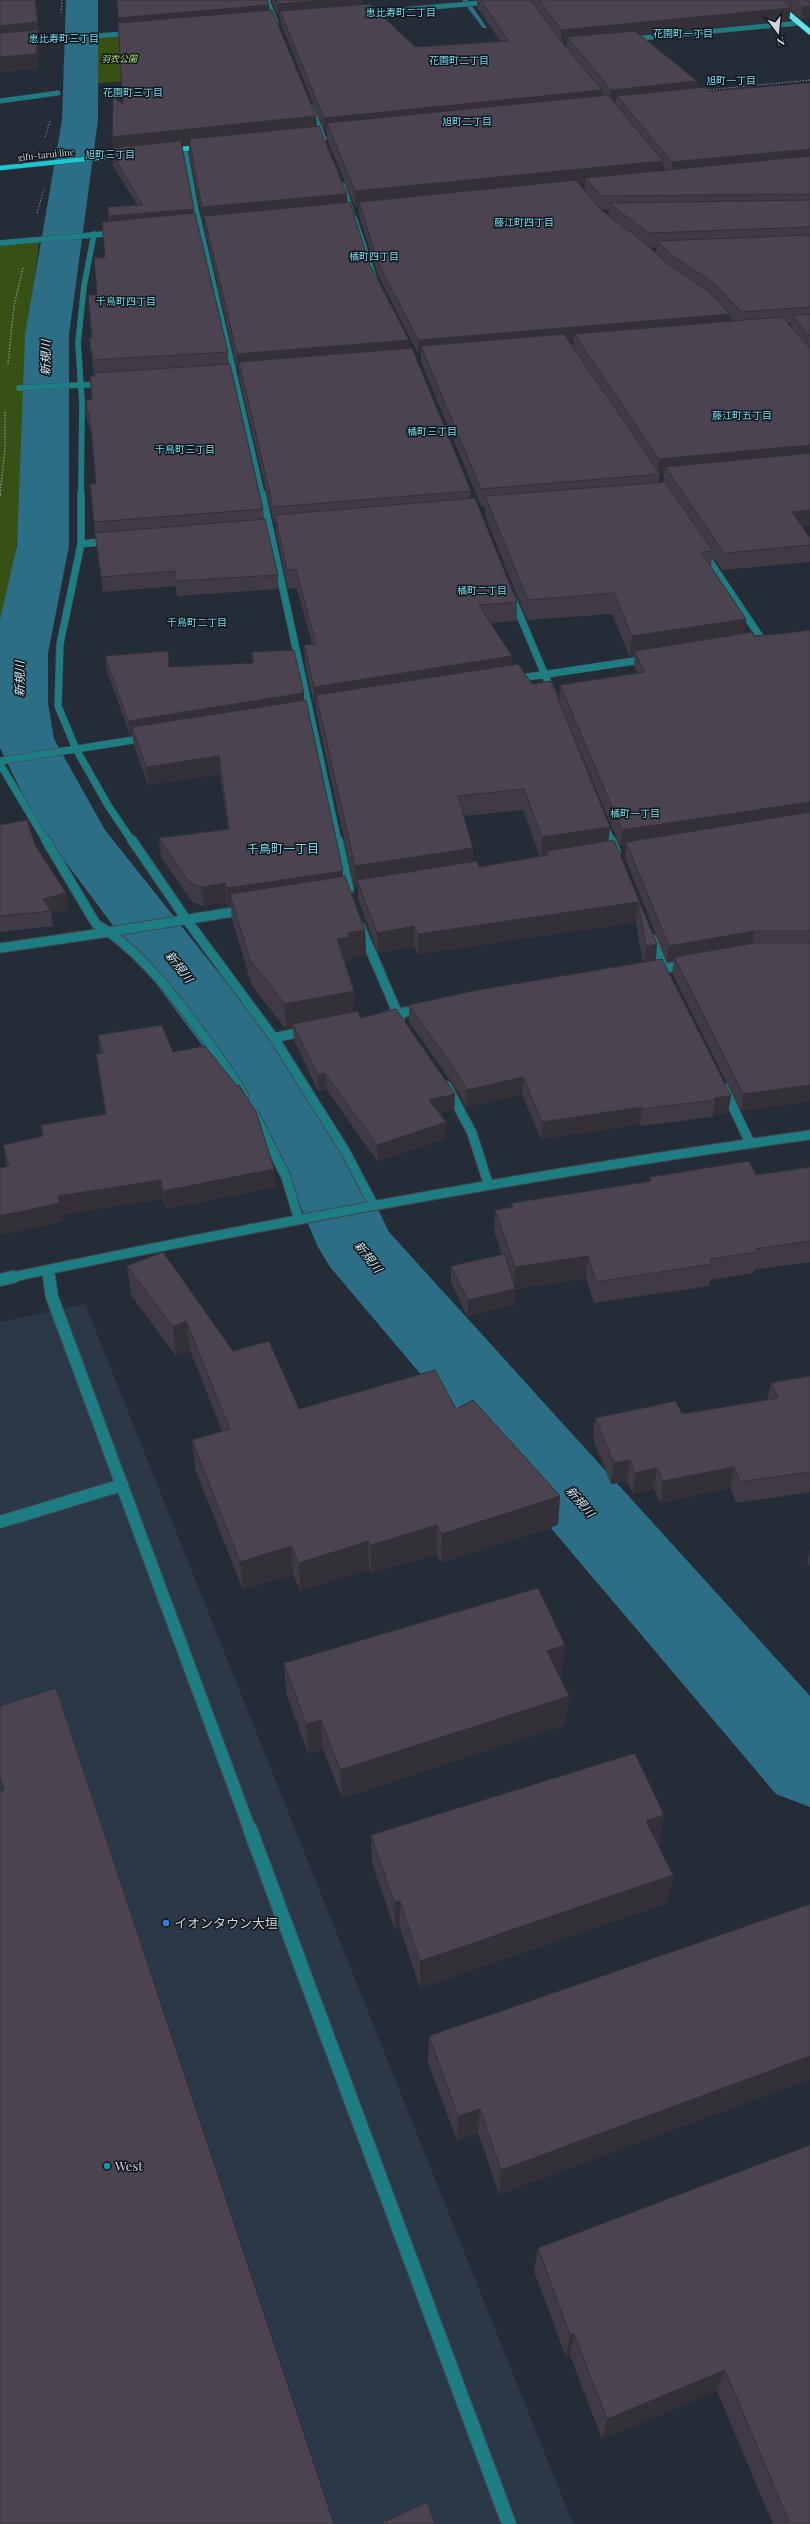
<svg xmlns="http://www.w3.org/2000/svg" width="810" height="2524" font-family="'Playfair Display','Noto Sans JP',serif">
  <style>
    .built { fill: #2a3847 }
    .green { fill: #385014 }
    .lines { fill: none; stroke-linecap: round; stroke-linejoin: round }
    .stream { fill: #2d6e87; fill-rule: evenodd }
    .river { fill: #2d6e87; fill-rule: evenodd }
    .minor-far5-casing { stroke: #404852; stroke-width: 5.5 }
    .minor-far4-casing { stroke: #404852; stroke-width: 6 }
    .minor-far3-casing { stroke: #404852; stroke-width: 8 }
    .minor-far2-casing { stroke: #404852; stroke-width: 11 }
    .minor-far1-casing { stroke: #404852; stroke-width: 14 }
    .minor-casing { stroke: #404852; stroke-width: 16 }
    .major-casing { stroke: #404852; stroke-width: 5.5 }
    .highway-casing { stroke: #404852; stroke-width: 6 }
    .path-far2 { stroke: #808890; stroke-width: 1; stroke-dasharray: 1.5 1.5; stroke-linecap: butt }
    .path-far1 { stroke: #808890; stroke-width: 1.5; stroke-dasharray: 1.5 1.5; stroke-linecap: butt }
    .path { stroke: #808890; stroke-width: 2; stroke-dasharray: 2 2; stroke-linecap: butt }
    .minor-far5 { stroke: #1e7d82; stroke-width: 4.5 }
    .minor-far4 { stroke: #1e7d82; stroke-width: 5.5 }
    .minor-far3 { stroke: #1e7d82; stroke-width: 7 }
    .minor-far2 { stroke: #1e7d82; stroke-width: 9 }
    .minor-far1 { stroke: #1e7d82; stroke-width: 12 }
    .minor { stroke: #1e7d82; stroke-width: 14 }
    .major { stroke: #17c9d0; stroke-width: 4.5 }
    .highway { stroke: #63e1e7; stroke-width: 5.5 }
    .wall { fill: #403a45; fill-rule: evenodd }
    .shaded-wall { fill: #343038 }
    .building { fill: #4b4450; stroke: #343038 }
    .shop-dot { fill: #3f7fe0; stroke: #111519; stroke-width: 1.5 }
    .culture-dot { fill: #0f9aa8; stroke: #111519; stroke-width: 1.5 }
    .labels { text-anchor: middle; stroke-width: 3; stroke-linejoin: round; paint-order: stroke }
    .far-park-label { font-size: 9px; font-style: italic; fill: #b0e36e; stroke: #111519 }
    .far-street-label { font-size: 9px; fill: #d0d6dd; stroke: #111519 }
    .far-neighbourhood-label { font-size: 10px; fill: #75dcf1; stroke: #111519 }
    .water-label { font-size: 12px; font-style: italic; fill: #cde6f1; stroke: #111519 }
    .neighbourhood-label { font-size: 12px; fill: #75dcf1; stroke: #111519 }
    .near-poi-label { font-size: 13px; fill: #d0d6dd; stroke: #111519; text-anchor: start }
  </style>
  <rect width="100%" height="100%" fill="#242d37"/>
  <path class="built" d="M85,1304L573,2524H0V1322Z"/>
  <g class="green">
    <path d="M198,29L281,66L92,84L96,38Z"/>
    <path d="M39,241L30,318L27,379L29,432L6,639L0,640V244Z"/>
  </g>
  <g class="lines">
    <path class="stream" d="M462,0H468L487,28H483Z"/>
    <path class="river" d="M66,0H98V120L69,335V546L48,653V703L54,739L105,830L295,1069L359,1170L389,1232L810,1696V1807L776,1794L330,1267L318,1247L285,1170L242,1099L47,837L22,793L0,748V620L17,546L25,335L62,120Z"/>
    <defs>
      <g id="minor-far5">
        <path d="M267,0L276,22"/>
        <path d="M365,13L513,0"/>
        <path d="M631,39L799,23"/>
        <path d="M0,44L132,33"/>
        <path d="M0,101L58,93"/>
        <path d="M311,107L324,139"/>
        <path d="M185,149L198,219"/>
        <path d="M343,185L354,219"/>
      </g>
      <g id="minor-far4">
        <path d="M198,218L262,494"/>
        <path d="M354,218L376,283"/>
        <path d="M0,243L116,233"/>
        <path d="M19,388L103,384"/>
        <path d="M81,494L82,402L78,343L84,286L94,234"/>
      </g>
      <g id="minor-far3">
        <path d="M81,493V544L60,644L58,706L76,749L109,807L132,841"/>
        <path d="M262,493L338,841"/>
        <path d="M81,544L109,541"/>
        <path d="M704,553L763,641"/>
        <path d="M512,597L553,694"/>
        <path d="M514,679L648,659"/>
        <path d="M0,761L146,738"/>
        <path d="M0,764L46,841"/>
        <path d="M604,823L611,841"/>
      </g>
      <g id="minor-far2">
        <path d="M132,840L186,919L274,1038L305,1031"/>
        <path d="M338,840L349,889"/>
        <path d="M611,840L616,852"/>
        <path d="M360,926L400,1019"/>
        <path d="M652,939L665,971"/>
        <path d="M0,948L109,932L96,924L46,840"/>
        <path d="M654,970L685,965"/>
        <path d="M386,1016L421,1009"/>
        <path d="M274,1038L345,1151L373,1204"/>
        <path d="M447,1086L472,1133L488,1183"/>
        <path d="M724,1088L750,1143"/>
        <path d="M244,1096C232,1074 218,1055 203,1035C175,997 147,960 109,932L245,910"/>
        <path d="M255,1115L286,1177L298,1217"/>
        <path d="M48,1270L49,1278"/>
        <path d="M8,1278C274,1222 541,1172 810,1135"/>
      </g>
      <g id="minor-far1">
        <path d="M49,1277L52,1297L250,1830"/>
        <path d="M0,1280L13,1277"/>
        <path d="M0,1522L122,1485"/>
      </g>
      <path id="minor" d="M250,1829L509,2524"/>
      <g id="major">
        <path d="M169,150L203,147"/>
        <path d="M0,168L125,155"/>
      </g>
      <path id="highway" d="M772,0L810,32"/>
    </defs>
    <use href="#minor-far5" class="minor-far5-casing"/>
    <use href="#minor-far4" class="minor-far4-casing"/>
    <use href="#minor-far3" class="minor-far3-casing"/>
    <use href="#minor-far2" class="minor-far2-casing"/>
    <use href="#minor-far1" class="minor-far1-casing"/>
    <use href="#minor" class="minor-casing"/>
    <use href="#major" class="major-casing"/>
    <use href="#highway" class="highway-casing"/>
    <g class="path-far2">
      <path d="M61,13L62,0"/>
      <path d="M707,90L810,80"/>
      <path d="M45,137L50,121"/>
      <path d="M37,213L44,189"/>
    </g>
    <g class="path-far1">
      <path d="M8,364L14,306L23,268"/>
      <path d="M0,494L5,449V411"/>
    </g>
    <path class="path" d="M0,496V493"/>
    <use href="#minor-far5" class="minor-far5"/>
    <use href="#minor-far4" class="minor-far4"/>
    <use href="#minor-far3" class="minor-far3"/>
    <use href="#minor-far2" class="minor-far2"/>
    <use href="#minor-far1" class="minor-far1"/>
    <use href="#minor" class="minor"/>
    <use href="#major" class="major"/>
    <use href="#highway" class="highway"/>
  </g>
  <g class="wall">
    <path d="M117,0L269,5L270,10L316,116L317,126L347,194V202L370,265L409,340V348L471,491L470,499L517,602V621L491,623L512,665L609,841L657,944L656,960L731,1096L728,1113L713,1115L712,1117L641,1126L640,1124L541,1139L522,1094L466,1107L457,1090L409,1022V1005L643,962L636,922L418,954L414,946L378,953L358,899V887L355,888L317,716L316,706H314L305,664L304,645L312,644L297,588L288,589L276,533V523H274L239,378V369H237L205,229L204,221H203L189,153V145L182,146L194,213L228,352L229,364L263,509L264,520L278,575V589L177,596L176,586L103,592L94,522L96,484L91,432L86,415L85,400H92L94,375L89,338H92L97,295L105,257L109,221L107,207L137,205L113,166L112,154L113,148L112,137L123,105ZM523,810L540,857L479,867L473,862L464,816Z"/>
    <path d="M271,0H362V4L415,47L500,41L477,7V0H810V18L801,19L790,10L789,20L639,34L697,81V88L711,91L810,83V526L803,527L810,538V562L722,570L712,556L711,567L746,619L744,634L754,636L787,633L810,630V1101L741,1111L672,973L674,961L667,962L625,858L626,846H620L559,701L560,685L637,673L634,666L635,656L630,657L612,614L527,620L485,516V506H481L421,362V354H418L378,275L359,215V207H355L327,139V131H324L281,24L280,16H278ZM567,41L566,47L562,42ZM663,166L666,170L662,171ZM580,185H585L584,190ZM602,210H609L608,215ZM657,247L656,253L650,248ZM729,317L733,321H729ZM787,323H791V327ZM569,341H573V347ZM660,475H664L663,482H659Z"/>
    <path d="M105,656L169,667L304,700L343,871V877L365,930L366,955L350,958V963H345L354,1012L360,1018L455,1094L454,1110L440,1113L446,1138L377,1161L326,1089L318,1091L294,1040L293,1028L286,1029L252,986L232,919L231,907H228L227,902L203,906L192,902L161,857L159,838L228,829L220,774L148,785L134,745L132,735H130L107,671Z"/>
    <path d="M0,825L35,845L69,909L51,913L53,926L0,932Z"/>
    <path d="M98,1035L173,1052L276,1187L166,1209L163,1199L62,1214L63,1221L0,1235V1168L7,1166L3,1145L43,1136L105,1115L100,1053Z"/>
    <path d="M810,1167V1262L754,1270V1273L710,1280L709,1286L594,1303L586,1278L515,1289L514,1305L467,1316L451,1282V1266L502,1255L494,1231L495,1210L511,1207L512,1203L649,1182L650,1177L756,1175Z"/>
    <path d="M127,1266L233,1351L299,1409H456L560,1496L558,1525L441,1563L437,1554L371,1573L369,1569L300,1591L293,1574L243,1590L195,1469L192,1440L222,1431L190,1350L176,1356L131,1295Z"/>
    <path d="M810,1376V1492L736,1503L730,1488L660,1503L654,1489L633,1494L627,1481L611,1484L593,1439L595,1418L682,1414L767,1400L771,1383Z"/>
    <path d="M810,1550V1566L807,1562Z"/>
    <path d="M284,1663L562,1675L559,1676L569,1696L565,1725L342,1798L323,1749L308,1753L286,1693Z"/>
    <path d="M664,1815L659,1844H658L673,1875L667,1903L420,1988L400,1928L395,1930L372,1863L371,1835Z"/>
    <path d="M810,1904V2079L499,2194L478,2133L457,2141L428,2062L429,2036Z"/>
    <path d="M810,2145V2524H773L717,2391L602,2439L570,2355L566,2357L534,2271L538,2248Z"/>
  </g>
  <g class="shaded-wall">
    <path d="M36,0L40,44L38,69L0,72V26Z"/>
    <path d="M326,0H362V9L280,11V16H278L277,4Z"/>
    <path d="M269,5L270,17L119,30L118,18Z"/>
    <path d="M810,6V18L801,19L803,7Z"/>
    <path d="M791,8L789,20L570,41L567,37V41L561,42V30Z"/>
    <path d="M697,81L696,94L617,96L616,102H610L611,90Z"/>
    <path d="M602,90L601,103L327,123V131H324V118Z"/>
    <path d="M316,116L317,132L189,139V145L113,153L112,137Z"/>
    <path d="M810,149V159L671,176L672,162Z"/>
    <path d="M663,161L662,177L585,178V185L360,207L359,202V207H355V191Z"/>
    <path d="M347,194L348,208L204,216V221H203L202,207Z"/>
    <path d="M194,209L195,222L111,229L110,216Z"/>
    <path d="M730,314L728,328L574,334L573,341L425,353L421,346V354H418V340Z"/>
    <path d="M409,340V355L239,362V369H237V354Z"/>
    <path d="M810,445V458L665,467L664,475H660V474H658L659,459Z"/>
    <path d="M810,510V526L790,529L792,512Z"/>
    <path d="M746,619L744,639L635,651V656L630,657L632,636Z"/>
    <path d="M512,656V675L316,695V706H314V687Z"/>
    <path d="M304,693V708L132,727V735H130L128,721Z"/>
    <path d="M219,756L220,774L148,785L146,767Z"/>
    <path d="M810,802V813L626,842V846H620L622,830Z"/>
    <path d="M610,827L608,848L548,855L547,851L546,858L541,859L542,837Z"/>
    <path d="M473,848V869L357,880L358,887L355,888V866Z"/>
    <path d="M343,871V889L230,894L231,907H228L227,888Z"/>
    <path d="M225,883L227,902L203,906L202,887Z"/>
    <path d="M66,893L69,909L51,913V911L43,899Z"/>
    <path d="M638,902L636,922L418,954V934Z"/>
    <path d="M414,926V946L378,953L377,933Z"/>
    <path d="M365,930L366,955L350,958V963L337,965V939L348,933Z"/>
    <path d="M754,931L752,948L674,957V961L667,962L669,946Z"/>
    <path d="M657,944L655,964L644,966L646,946Z"/>
    <path d="M354,991L355,1016L293,1024V1028L286,1029L285,1004Z"/>
    <path d="M325,1073L326,1089L318,1091V1075Z"/>
    <path d="M523,1077L522,1094L466,1107L467,1090Z"/>
    <path d="M810,1085V1101L741,1111L743,1094Z"/>
    <path d="M455,1094L454,1110L429,1116V1100Z"/>
    <path d="M731,1096L728,1113L713,1115L715,1100L714,1098Z"/>
    <path d="M642,1107L640,1124L541,1139L542,1122Z"/>
    <path d="M446,1122V1138L377,1161V1145Z"/>
    <path d="M274,1169L276,1187L166,1209L163,1191Z"/>
    <path d="M161,1180L163,1199L62,1214L63,1221L0,1235V1216L58,1196Z"/>
    <path d="M588,1256L586,1278L515,1289L514,1305L467,1316L468,1300L514,1289L515,1267Z"/>
    <path d="M186,1321L190,1350L176,1356L173,1327Z"/>
    <path d="M630,1460L627,1481L611,1484L614,1463Z"/>
    <path d="M734,1467L730,1488L660,1503L663,1481Z"/>
    <path d="M657,1468L654,1489L633,1494L635,1473Z"/>
    <path d="M560,1496L558,1525L441,1563L442,1534Z"/>
    <path d="M437,1525V1554L371,1573V1545Z"/>
    <path d="M368,1541L369,1569L300,1591L299,1563Z"/>
    <path d="M291,1546L293,1574L243,1590L240,1562Z"/>
    <path d="M565,1645L562,1675L544,1680L547,1651Z"/>
    <path d="M569,1696L565,1725L342,1798L340,1770Z"/>
    <path d="M321,1720L323,1749L308,1753L306,1724Z"/>
    <path d="M664,1815L659,1844L642,1849L646,1821Z"/>
    <path d="M673,1875L667,1903L420,1988V1961Z"/>
    <path d="M400,1901V1928L395,1930L394,1902Z"/>
    <path d="M810,2056V2079L499,2194L501,2170Z"/>
    <path d="M480,2109L478,2133L457,2141L458,2116Z"/>
    <path d="M574,2334L570,2355L566,2357L570,2335Z"/>
    <path d="M725,2370L717,2391L602,2439L607,2419Z"/>
  </g>
  <g class="building">
    <path d="M0,0H35L38,22L0,26Z"/>
    <path d="M117,0H267L269,5L118,18Z"/>
    <path d="M276,0H326L277,4Z"/>
    <path d="M481,0H531L557,36L602,90L324,118L280,11L370,4L415,47L509,41Z"/>
    <path d="M539,0H782L791,8L561,30Z"/>
    <path d="M794,0H805L810,3V6L803,7Z"/>
    <path d="M272,10L316,116L112,137L113,96L123,105L118,23Z"/>
    <path d="M38,30L36,54L0,57V33Z"/>
    <path d="M635,31L697,81L611,90L567,37Z"/>
    <path d="M810,83V149L672,162L617,96L706,87L711,91Z"/>
    <path d="M608,95L663,161L355,191L327,123Z"/>
    <path d="M319,126L347,194L202,207L189,139Z"/>
    <path d="M181,141L194,209L110,216L107,207L143,205L112,154V148Z"/>
    <path d="M810,156V194L601,196L585,178Z"/>
    <path d="M576,180L600,209L646,244L668,264L708,291L730,314L418,340L378,262L359,202Z"/>
    <path d="M810,200V227L648,233L609,203Z"/>
    <path d="M350,202L370,265L409,340L237,354L204,216Z"/>
    <path d="M195,213L228,352L93,360L89,338H92L88,295H97L94,258L105,257L102,222Z"/>
    <path d="M810,235V307L741,312L714,283L673,256L657,241Z"/>
    <path d="M810,314V336L792,316Z"/>
    <path d="M782,317L809,347L810,348V445L659,459L574,334Z"/>
    <path d="M564,334L660,474L481,489L421,346Z"/>
    <path d="M412,348L471,491L273,507L239,362Z"/>
    <path d="M230,364L263,509L94,522L90,484H96L90,419L85,400H92L90,377L95,375L94,373Z"/>
    <path d="M810,453V510L792,512L810,538V545L724,553L665,467Z"/>
    <path d="M665,482L713,551L701,552L746,619L632,636L614,593L528,600L485,496Z"/>
    <path d="M475,498L517,602L479,605L512,656L314,687L304,645L316,644L296,569L287,570L275,515Z"/>
    <path d="M265,519L278,575L176,581L175,571L101,577L95,533Z"/>
    <path d="M810,630V802L622,830L560,685L644,672L635,651L752,632L754,636L787,633Z"/>
    <path d="M294,650L304,693L128,721L105,656L168,651L169,667L253,663L252,652Z"/>
    <path d="M518,664L532,684L551,681L610,827L542,837L524,789L458,796L473,848L355,866L316,695Z"/>
    <path d="M306,700L343,871L227,888L225,883L202,887L190,883L159,838L229,829L219,756L146,767L132,727Z"/>
    <path d="M810,812V931H754L669,946L626,842Z"/>
    <path d="M27,820L35,845L66,893L43,899L51,911L0,916V825Z"/>
    <path d="M614,840L657,944L646,946L638,902L418,934L414,926L377,933L357,880L477,861L479,867L548,855L547,851Z"/>
    <path d="M345,876L365,930L348,933L349,937L337,939L354,991L285,1004L250,960L230,894Z"/>
    <path d="M755,943H810V1085L743,1094L674,957Z"/>
    <path d="M662,959L731,1096L714,1098L715,1100L642,1109V1107L542,1122L523,1077L467,1090L457,1073L409,1005L478,990Z"/>
    <path d="M396,1009L455,1094L429,1100L446,1122L377,1145L325,1073L318,1075L293,1024L358,1011L360,1018Z"/>
    <path d="M162,1025L173,1052L205,1046L237,1086L239,1085L257,1114L274,1169L163,1191L161,1180L58,1196L60,1203L0,1216V1168L9,1166L3,1145L43,1136L41,1125L106,1114L96,1054L103,1053L98,1035Z"/>
    <path d="M749,1161L756,1175L810,1167V1241L756,1249L757,1252L710,1259L712,1264L596,1282L588,1256L515,1267L495,1210L513,1207L512,1203L651,1181L650,1177Z"/>
    <path d="M163,1252L233,1351L269,1341L299,1409L435,1370L456,1409L473,1400L560,1496L442,1534L437,1525L371,1545L368,1541L299,1563L291,1546L240,1562L192,1440L230,1429L186,1321L173,1327L127,1266Z"/>
    <path d="M505,1254L515,1289L468,1300L451,1266Z"/>
    <path d="M810,1376V1472L740,1482L734,1467L663,1481L657,1468L635,1473L630,1460L614,1463L595,1418L676,1401L682,1414L778,1398L771,1383Z"/>
    <path d="M538,1588L565,1645L547,1651L569,1696L340,1770L321,1720L306,1724L284,1663Z"/>
    <path d="M56,1688L334,2524H0V1791L4,1790L0,1777V1706Z"/>
    <path d="M635,1753L664,1815L646,1821L673,1875L420,1961L400,1901L394,1902L371,1835Z"/>
    <path d="M810,1904V2056L501,2170L480,2109L458,2116L429,2036Z"/>
    <path d="M810,2145V2524H790L725,2370L607,2419L574,2334L570,2335L538,2248Z"/>
    <path d="M427,2502L435,2524H380Z"/>
  </g>
  <circle class="shop-dot" cx="166" cy="1923" r="4"/>
  <circle class="culture-dot" cx="107" cy="2166" r="4"/>
  <g class="labels">
    <g class="far-park-label">
      <text x="119" y="62">羽衣公園</text>
    </g>
    <g class="far-street-label">
      <text transform="translate(46 155) rotate(-6)" y="3">gifu-tarui line</text>
    </g>
    <g class="far-neighbourhood-label">
      <text x="401" y="16">恵比寿町二丁目</text>
      <text x="683" y="37">花園町一丁目</text>
      <text x="64" y="42">恵比寿町三丁目</text>
      <text x="459" y="64">花園町二丁目</text>
      <text x="731" y="84">旭町一丁目</text>
      <text x="133" y="96">花園町三丁目</text>
      <text x="467" y="125">旭町二丁目</text>
      <text x="110" y="158">旭町三丁目</text>
      <text x="524" y="226">藤江町四丁目</text>
      <text x="374" y="260">橘町四丁目</text>
      <text x="126" y="305">千鳥町四丁目</text>
      <text x="742" y="419">藤江町五丁目</text>
      <text x="432" y="435">橘町三丁目</text>
      <text x="185" y="453">千鳥町三丁目</text>
      <text x="482" y="594">橘町二丁目</text>
      <text x="197" y="626">千鳥町二丁目</text>
      <text x="635" y="817">橘町一丁目</text>
    </g>
    <g class="water-label">
      <text transform="translate(46 358) rotate(-89)" y="4">新規川</text>
      <text transform="translate(20 679) rotate(-89)" y="4">新規川</text>
      <text transform="translate(179 967) rotate(52)" y="4">新規川</text>
      <text transform="translate(368 1257) rotate(52)" y="4">新規川</text>
      <text transform="translate(580 1502) rotate(49)" y="4">新規川</text>
    </g>
    <g class="neighbourhood-label">
      <text x="283" y="853">千鳥町一丁目</text>
    </g>
    <g class="near-poi-label">
      <text x="174" y="1928">イオンタウン大垣</text>
      <text x="115" y="2171">West</text>
    </g>
  </g>
  <g transform="translate(778 32) rotate(164)" stroke="#111519" stroke-width="3" paint-order="stroke">
  <path d="M0-3L7 15L0 10L-7 15Z" fill="#d0d6dd"/>
  <text y="-6" font-size="11" font-weight="bold" text-anchor="middle" fill="#d0d6dd">N</text>
  </g>
</svg>
